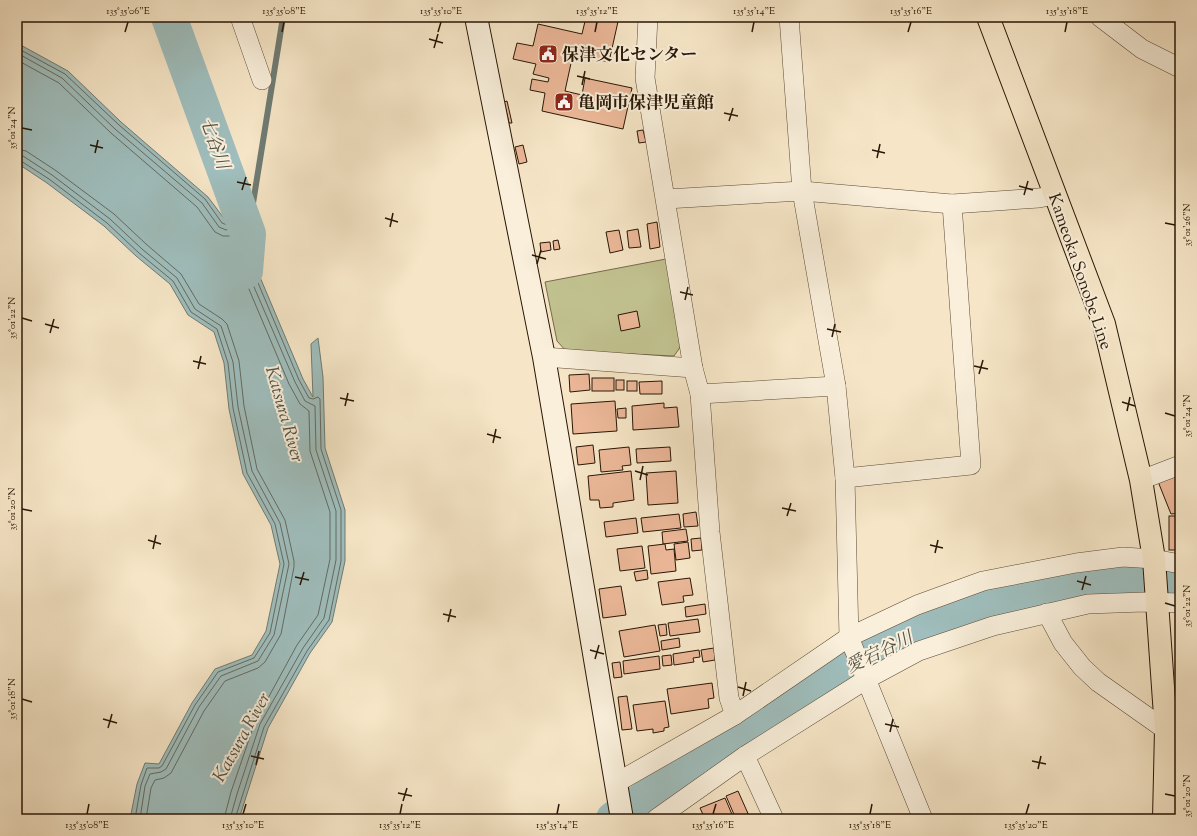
<svg xmlns="http://www.w3.org/2000/svg" width="1197" height="836" font-family="'Sorts Mill Goudy','Noto Serif JP',serif">
  <style>
    .green { fill: #c2c391; stroke: #756c4b }
    .water { fill: #9fbebd; stroke: #6f7b73 }
    .lines { fill: none; stroke-linecap: round; stroke-linejoin: round }
    .shore { stroke: #646a61; stroke-width: 1 }
    .stream { stroke: #6f7b73; stroke-width: 6 }
    .river { stroke: #9fbebd; stroke-width: 36 }
    .building { fill: #ecb899; stroke: #281605 }
    .street-casing { stroke: #5c4a36; stroke-width: 20 }
    .secondary-casing { stroke: #281605; stroke-width: 24 }
    .primary-casing { stroke: #281605; stroke-width: 24 }
    .street { stroke: #f9efdb; stroke-width: 19 }
    .secondary { stroke: #f9efdb; stroke-width: 22 }
    .primary { stroke: #f6e6c7; stroke-width: 22 }
    .ticks { fill: none; stroke: #281605; stroke-width: 1.5 }
    .labels { text-anchor: middle; stroke-width: 4; stroke-linejoin: round; paint-order: stroke }
    .poi-label { font-size: 17px; font-weight: bold; fill: #281605; stroke: #f9efdb; text-anchor: start }
    .street-label { font-size: 17px; fill: #281605; stroke: #f9efdb }
    .water-label { font-size: 18px; font-style: italic; fill: #525145; stroke: #f9efdb }
    .neatline { fill: none; stroke: #281605; stroke-width: 1.5 }
    .ticks-label { font-size: 10px; text-anchor: middle; fill: #281605 }
  </style>
  <rect width="100%" height="100%" fill="#f6e6c7"/>
  <filter id="stains"><feTurbulence type="fractalNoise" baseFrequency=".005" numOctaves="4"/><feColorMatrix values="0 0 0 0 .2 0 0 0 0 .09 0 0 0 0 .02 0 0 0 .5 -.17"/></filter>
  <radialGradient id="worn" r=".72"><stop offset=".6" stop-color="#630" stop-opacity="0"/><stop offset="1" stop-color="#630" stop-opacity=".3"/></radialGradient>
  <path class="green" d="M666,259L681,346L674,356L566,351L557,341L545,282Z"/>
  <path class="water" d="M17,43L68,71L121,122L208,197L226,221L229,219L194,125L200,112L231,182L257,270L303,379L313,397L311,344L318,338L323,377L325,448L345,510V561L332,622L310,653L268,728L239,819H130L137,784L145,763L159,764L192,703L215,669L252,655L266,631L280,564L271,525L243,474L229,409L224,363L214,332L188,315L170,284L136,256L104,226L47,183L17,163Z"/>
  <g class="lines">
    <g class="shore">
      <path d="M17,48L65,74L119,125L205,199L222,223L227,225L232,222L233,217L204,140V137L207,138L227,183L253,271L299,380L309,398L313,399L318,397L320,399L321,449L341,510V561L329,620L307,651L264,727L235,819"/>
      <path d="M17,53L62,78L115,129L202,203L219,227L226,230L233,227L235,228L248,273L295,382L305,401L315,406L316,450L336,511V560L324,618L303,648L260,724L237,794L230,819"/>
      <path d="M17,60L59,83L111,133L197,207L215,232L223,236H231L243,275L289,384L300,404L309,411L310,451L330,512V559L318,615L297,645L255,722L231,792L224,819"/>
      <path d="M17,149L26,151L55,170L114,214L146,244L181,274L199,304L222,319L227,324L239,361L244,406L257,469L285,520L294,561V567L281,634L265,662L258,668L225,681L204,711L171,773L164,778L155,780L151,788L146,819"/>
      <path d="M17,155L23,156L52,175L110,219L142,249L177,278L195,309L221,326L233,362L238,407L252,471L280,523L289,564L274,635L258,661L221,676L199,707L166,769L161,772L150,774L145,786L140,819"/>
      <path d="M17,160L21,161L49,179L107,223L139,253L173,281L191,312L217,329L228,363L233,408L247,473L275,524L284,564L270,633L254,658L218,672L195,705L162,766L159,768H147L141,785L135,819"/>
    </g>
    <path class="stream" d="M248,234L283,17"/>
    <g class="river">
      <path d="M169,17L248,234L245,271"/>
      <path d="M614,819L843,669L894,641L1044,589L1119,580L1180,587"/>
    </g>
  </g>
  <g class="building">
    <path d="M586,17H619L609,62L573,54L565,91L582,95L585,78L632,88L623,129L542,111L545,93L530,90L532,79L548,82L549,78L533,74L536,64L513,59L517,43L533,46L538,24L582,34Z"/>
    <path d="M507,101L512,123H509L504,102Z"/>
    <path d="M643,130L646,142L639,143L637,131Z"/>
    <path d="M523,145L527,162L519,164L515,147Z"/>
    <path d="M657,222L660,247L650,249L647,224Z"/>
    <path d="M638,229L641,247L629,248L627,231Z"/>
    <path d="M619,230L623,250L610,253L606,232Z"/>
    <path d="M558,240L560,249L554,250L553,241Z"/>
    <path d="M550,242L551,250L541,252L540,243Z"/>
    <path d="M637,311L640,327L621,331L618,315Z"/>
    <path d="M589,374L590,390L570,392L569,375Z"/>
    <rect x="592" y="378" width="22" height="13"/>
    <rect x="616" y="380" width="8" height="10"/>
    <rect x="627" y="381" width="10" height="10"/>
    <path d="M662,381V394H640L639,382Z"/>
    <path d="M615,401L617,431L573,434L571,404Z"/>
    <path d="M664,403V408L677,407L679,427L633,430L632,406Z"/>
    <path d="M626,408V418H618L617,409Z"/>
    <path d="M593,445L595,463L578,465L576,447Z"/>
    <path d="M629,447L631,465L622,466L623,470L601,472L599,450Z"/>
    <path d="M670,447L671,461L637,463L636,449Z"/>
    <path d="M631,471L634,500L613,503V507L600,508L599,500H590L588,476Z"/>
    <path d="M676,471L678,503L648,505L646,473Z"/>
    <path d="M1180,472V513L1171,514L1157,479Z"/>
    <path d="M696,512L698,526L684,527L683,514Z"/>
    <path d="M679,514L681,528L643,532L641,518Z"/>
    <rect x="1169" y="516" width="11" height="34"/>
    <path d="M636,518L638,533L606,537L604,522Z"/>
    <path d="M686,529L688,541L663,544L662,532Z"/>
    <path d="M701,538L702,550L692,551L691,539Z"/>
    <path d="M688,542L690,558L676,560L674,544Z"/>
    <path d="M665,544L666,550L674,549L676,571L651,574L648,546Z"/>
    <path d="M642,546L645,568L620,571L617,549Z"/>
    <path d="M647,570L648,579L636,581L634,572Z"/>
    <path d="M690,578L693,595L683,596L684,602L662,605L658,582Z"/>
    <path d="M621,586L626,615L603,618L599,589Z"/>
    <path d="M705,604L706,614L686,617L685,607Z"/>
    <path d="M698,619L700,632L670,636L668,623Z"/>
    <path d="M666,624L667,635L660,636L658,625Z"/>
    <path d="M655,625L660,651L624,657L619,631Z"/>
    <path d="M679,638L680,647L662,650L661,641Z"/>
    <path d="M714,648L715,660L703,662L701,650Z"/>
    <path d="M699,650L700,657L693,658L694,662L674,665L673,654Z"/>
    <path d="M671,655L672,665L663,666L662,656Z"/>
    <path d="M659,656L660,669L624,674L623,661Z"/>
    <path d="M620,662L622,677L614,678L612,663Z"/>
    <path d="M712,683L714,698L708,699L709,708L671,714L667,689Z"/>
    <path d="M627,696L632,729L622,730L618,697Z"/>
    <path d="M665,701L669,727L664,728V731L653,733V729L637,731L633,705Z"/>
    <path d="M738,791L750,818L748,819H736L726,796Z"/>
    <path d="M725,798L734,819H705L700,808Z"/>
  </g>
  <g class="lines">
    <defs>
      <g id="street">
        <path d="M240,17L262,80"/>
        <path d="M648,17L645,78L693,368L700,394L710,532L729,698L735,715"/>
        <path d="M789,17L802,191L836,386L845,478L849,637L923,819"/>
        <path d="M1100,17L1142,49L1180,68"/>
        <path d="M666,199L802,191L952,204L1039,198L1055,195"/>
        <path d="M544,357L693,368"/>
        <path d="M700,394L836,386"/>
        <path d="M845,478L971,465L952,204"/>
        <path d="M1141,480L1180,465"/>
        <path d="M1047,613L1063,643L1082,667L1098,682L1166,730L1180,737"/>
        <path d="M745,756L774,819"/>
        <path d="M616,783L735,715L849,637L917,605L983,581L1076,563L1123,557L1154,559L1180,564"/>
        <path d="M656,819L745,756L867,679L919,651L993,626L1088,604L1144,602L1180,603"/>
      </g>
      <path id="secondary" d="M476,17L544,357L622,819"/>
      <path id="primary" d="M988,17L1104,324L1141,480L1154,559L1166,730L1164,819"/>
    </defs>
    <use href="#street" class="street-casing"/>
    <use href="#secondary" class="secondary-casing"/>
    <use href="#primary" class="primary-casing"/>
    <use href="#street" class="street"/>
    <use href="#secondary" class="secondary"/>
    <use href="#primary" class="primary"/>
  </g>
  <path class="ticks" d="M125,32L128,22M282,32L284,22M438,32L441,22M595,32L597,22M752,32L754,22M908,32L911,22M1065,32L1067,22M429,39L443,43M434,48L438,34M577,76L590,79M582,85L585,71M724,113L738,116M729,121L733,108M22,128L32,130M90,145L103,148M872,150L885,153M95,153L98,140M877,158L880,144M237,182L251,185M1019,186L1033,190M242,190L246,177M1024,195L1028,181M385,218L398,222M1165,223L1175,225M390,227L393,213M532,255L546,259M537,264L541,250M680,292L693,295M685,300L688,287M22,318L32,321M45,324L59,328M827,329L841,332M50,333L54,319M832,337L835,324M193,361L206,364M974,366L988,369M198,369L201,356M979,374L983,360M340,398L354,401M1122,402L1135,406M345,406L348,393M1127,411L1130,397M1165,413L1175,416M487,434L501,438M493,443L496,429M635,471L648,475M640,480L643,466M782,508L796,511M22,509L32,511M787,516L791,503M148,540L161,544M930,545L943,548M153,549L156,535M935,553L938,540M295,577L309,580M1077,581L1091,585M300,585L304,572M1082,590L1086,576M1165,603L1175,606M443,614L456,617M448,622L451,609M590,650L604,654M595,659L599,645M738,687L751,691M743,696L746,682M22,699L32,702M103,719L117,723M885,724L899,727M108,728L112,714M890,732L893,719M251,756L264,759M1032,761L1046,764M256,765L259,751M1038,769L1041,756M398,793L412,796M1165,794L1175,796M403,801L407,788M87,814L89,804M243,814L246,804M400,814L402,804M557,814L559,804M713,814L716,804M870,814L872,804M1026,814L1029,804"/>
  <defs>
    <symbol id="civic-square" viewBox="-11 -11 22 22"><rect x="-9" y="-9" width="18" height="18" rx="4" fill="#8f2418" stroke="#f9efdb"/><path d="M-.6-6.5H3V-4.5H.6V-3L4-1V1h2V6H-6V1h2V-1L-.6-3ZM-1.2 2.5V6h2.4V2.5Z" fill="#fff"/></symbol>
  </defs>
  <g fill-rule="evenodd">
    <use href="#civic-square" x="537" y="43" width="22" height="22"/>
    <use href="#civic-square" x="553" y="91" width="22" height="22"/>
  </g>
  <g class="labels">
    <g class="poi-label">
      <text x="562" y="60">保津文化センター</text>
      <text x="578" y="108">亀岡市保津児童館</text>
    </g>
    <g class="street-label">
      <text transform="translate(1081 271) rotate(71)" y="6">Kameoka Sonobe Line</text>
    </g>
    <g class="water-label">
      <text transform="translate(215 143) rotate(70)" y="6">七谷川</text>
      <text transform="translate(285 414) rotate(74)" y="6">Katsura River</text>
      <text transform="translate(879 652) rotate(-26)" y="6">愛宕谷川</text>
      <text transform="translate(241 737) rotate(-61)" y="6">Katsura River</text>
    </g>
  </g>
  <rect width="1197" height="836" fill="none" stroke="#f6e6c7" stroke-width="44"/>
  <rect x="22" y="22" width="1153" height="792" class="neatline"/>
  <g class="ticks-label">
    <text x="128" y="14">135°35'06"E</text>
    <text x="284" y="14">135°35'08"E</text>
    <text x="441" y="14">135°35'10"E</text>
    <text x="597" y="14">135°35'12"E</text>
    <text x="754" y="14">135°35'14"E</text>
    <text x="911" y="14">135°35'16"E</text>
    <text x="1067" y="14">135°35'18"E</text>
    <text transform="translate(11 128) rotate(-90)" y="4">35°01'24"N</text>
    <text transform="translate(1186 225) rotate(-90)" y="4">35°01'26"N</text>
    <text transform="translate(11 318) rotate(-90)" y="4">35°01'22"N</text>
    <text transform="translate(1186 416) rotate(-90)" y="4">35°01'24"N</text>
    <text transform="translate(11 509) rotate(-90)" y="4">35°01'20"N</text>
    <text transform="translate(1186 606) rotate(-90)" y="4">35°01'22"N</text>
    <text transform="translate(11 699) rotate(-90)" y="4">35°01'18"N</text>
    <text transform="translate(1186 796) rotate(-90)" y="4">35°01'20"N</text>
    <text x="87" y="828">135°35'08"E</text>
    <text x="243" y="828">135°35'10"E</text>
    <text x="400" y="828">135°35'12"E</text>
    <text x="557" y="828">135°35'14"E</text>
    <text x="713" y="828">135°35'16"E</text>
    <text x="870" y="828">135°35'18"E</text>
    <text x="1026" y="828">135°35'20"E</text>
  </g>
  <rect width="100%" height="100%" filter="url(#stains)"/>
  <rect width="100%" height="100%" fill="url(#worn)"/>
</svg>
